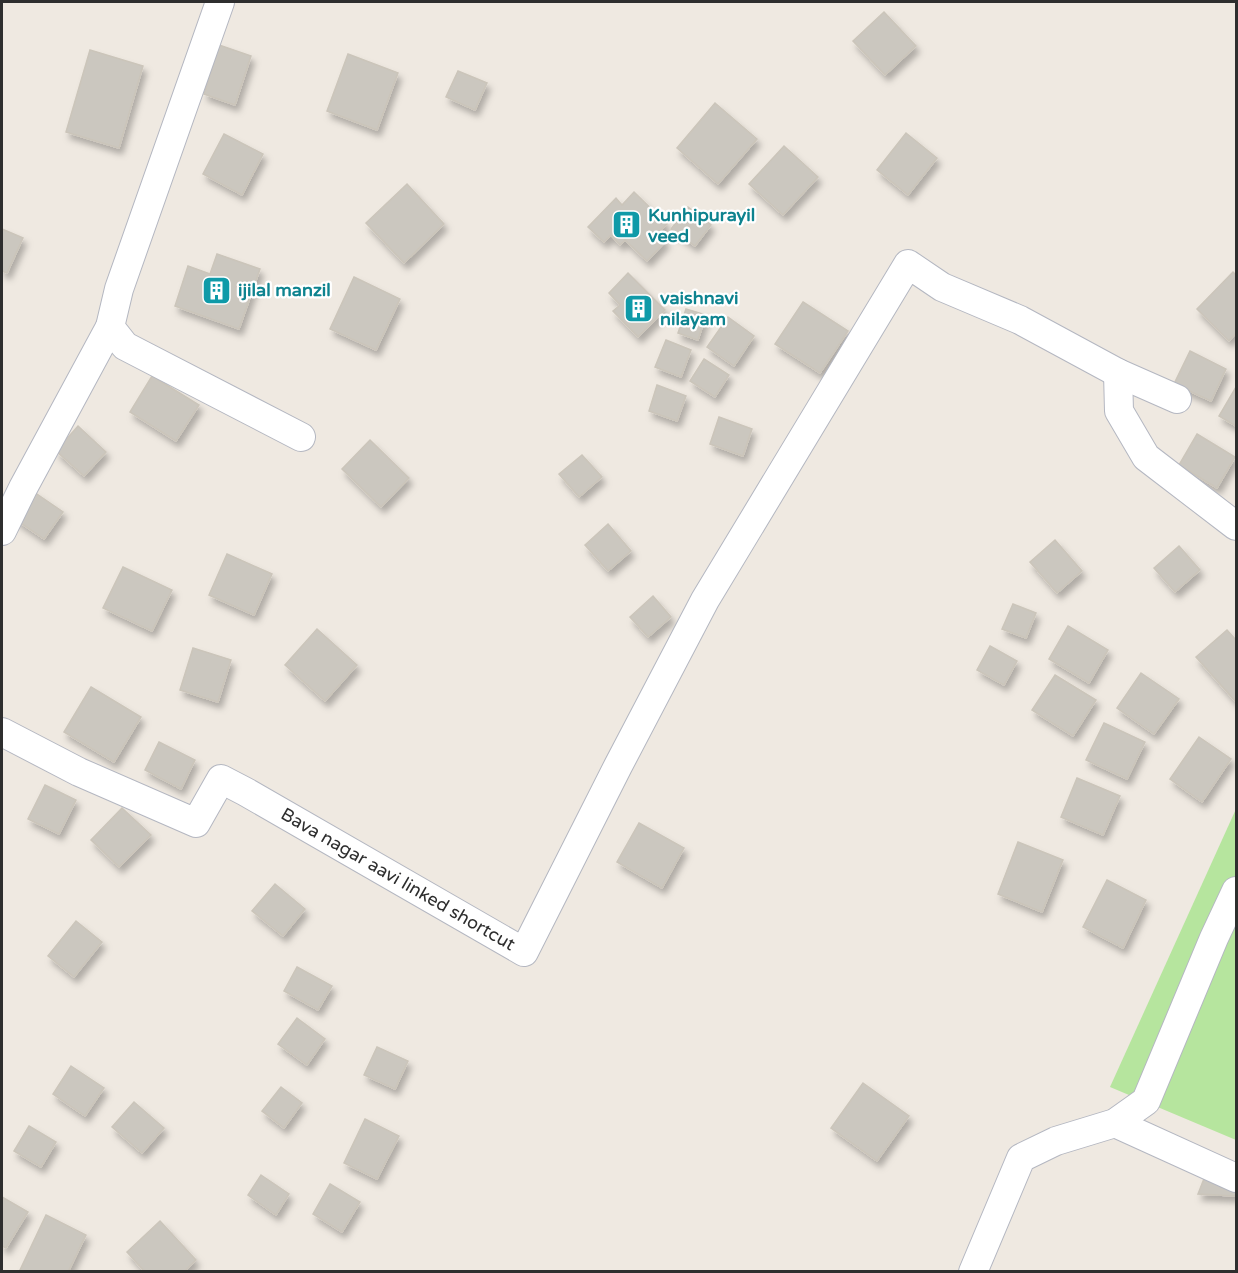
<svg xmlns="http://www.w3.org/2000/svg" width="1238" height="1273" font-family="'Varela Round',sans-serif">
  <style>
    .green { fill: #b6e59e }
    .building { fill: #cbc7bf; stroke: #cbc5ba; stroke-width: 1.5; filter: url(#shadow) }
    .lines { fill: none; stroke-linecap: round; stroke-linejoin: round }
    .minor-casing { stroke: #b4b7c1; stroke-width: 30 }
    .minor { stroke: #fff; stroke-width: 28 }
    .labels { text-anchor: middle; stroke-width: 4.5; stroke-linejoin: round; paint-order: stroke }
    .culture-label { font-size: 18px; font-weight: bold; fill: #0d838f; stroke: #fff; text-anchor: start }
    .street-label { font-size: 18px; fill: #2e2e2e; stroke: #fff }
  </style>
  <defs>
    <filter id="shadow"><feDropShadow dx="3.5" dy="6" stdDeviation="3" flood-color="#0004"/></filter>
  </defs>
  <rect width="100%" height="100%" fill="#efe9e1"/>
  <path class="green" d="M1236,809V1140L1110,1087Z"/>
  <g class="building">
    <path d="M884,12L916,46L885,75L853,41Z"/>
    <path d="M219,45L251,56L235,105L204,94Z"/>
    <path d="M90,50L143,66L119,148L66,132Z"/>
    <path d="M348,54L398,73L377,130L327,111Z"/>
    <path d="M458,71L487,83L475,110L446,97Z"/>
    <path d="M715,103L757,139L718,184L677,148Z"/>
    <path d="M906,133L937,158L908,195L877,170Z"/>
    <path d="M224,134L263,154L242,195L203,174Z"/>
    <path d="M784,146L818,177L783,215L749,184Z"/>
    <path d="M407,184L444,224L404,263L366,223Z"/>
    <path d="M634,192L667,224L658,233L666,241L647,261L625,240L620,245L611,235L604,242L588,227L616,198L622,205Z"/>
    <path d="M688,207L711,225L695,246L671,229Z"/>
    <path d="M2,229L23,238L7,273L2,271Z"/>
    <path d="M217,254L260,269L239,329L175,306L188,266L210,274Z"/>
    <path d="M1233,272L1236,275V333L1229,341L1197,309Z"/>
    <path d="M628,273L665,310L638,337L613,311L620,305L609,293Z"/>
    <path d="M354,277L400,299L376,350L330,329Z"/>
    <path d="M803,302L848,331L820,373L775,344Z"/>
    <path d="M686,309L706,315L698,340L678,333Z"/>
    <path d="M728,317L754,336L734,366L707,347Z"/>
    <path d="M666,340L691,350L681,377L655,367Z"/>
    <path d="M1190,351L1226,369L1211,401L1174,384Z"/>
    <path d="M704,359L729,375L715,397L690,381Z"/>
    <path d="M152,376L199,405L176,441L130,412Z"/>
    <path d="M657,385L686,396L677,421L649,411Z"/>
    <path d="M1236,387V426L1219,416Z"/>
    <path d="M719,417L752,429L743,456L710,444Z"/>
    <path d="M78,426L106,452L84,476L56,451Z"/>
    <path d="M1197,434L1235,457L1217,488L1179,465Z"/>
    <path d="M370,440L409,478L381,507L342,469Z"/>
    <path d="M582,455L602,477L579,497L559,474Z"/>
    <path d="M34,492L63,512L44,539L15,519Z"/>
    <path d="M608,524L631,551L608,571L585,545Z"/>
    <path d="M1055,540L1082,571L1057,593L1030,562Z"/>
    <path d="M1179,546L1200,570L1175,592L1154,568Z"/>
    <path d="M227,554L272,574L254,615L209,595Z"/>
    <path d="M123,567L172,590L152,631L103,608Z"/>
    <path d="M653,596L671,617L648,637L630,617Z"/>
    <path d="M1013,604L1036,613L1026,638L1002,629Z"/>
    <path d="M1068,626L1108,650L1089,683L1049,659Z"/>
    <path d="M317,629L357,665L325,701L285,665Z"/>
    <path d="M1227,630L1236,640V702L1196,657Z"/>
    <path d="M990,646L1017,661L1004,685L977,670Z"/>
    <path d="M193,648L231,660L218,702L180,690Z"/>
    <path d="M1141,673L1179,699L1154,734L1117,708Z"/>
    <path d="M1055,675L1096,700L1073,736L1032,710Z"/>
    <path d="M91,687L141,717L114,762L64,732Z"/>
    <path d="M1104,723L1145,742L1127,779L1086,760Z"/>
    <path d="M1199,737L1231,759L1202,802L1170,779Z"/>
    <path d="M159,742L195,760L181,789L145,770Z"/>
    <path d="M1077,778L1120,796L1103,835L1061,817Z"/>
    <path d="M45,785L76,800L59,834L28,819Z"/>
    <path d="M122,808L151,835L119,867L91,840Z"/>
    <path d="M639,823L684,848L662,888L617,862Z"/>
    <path d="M1018,842L1063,860L1042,912L998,894Z"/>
    <path d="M1107,880L1146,900L1123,948L1083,927Z"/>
    <path d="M275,884L305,909L283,936L252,911Z"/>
    <path d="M76,921L102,942L74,977L48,956Z"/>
    <path d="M297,967L332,986L318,1010L284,991Z"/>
    <path d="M297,1018L325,1039L307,1065L278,1044Z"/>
    <path d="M377,1047L408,1061L395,1089L364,1075Z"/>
    <path d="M71,1066L104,1088L85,1116L53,1094Z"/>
    <path d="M863,1083L909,1116L877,1161L831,1128Z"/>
    <path d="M281,1087L302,1103L284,1128L262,1111Z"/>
    <path d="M134,1102L164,1128L142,1153L112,1127Z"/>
    <path d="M365,1119L399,1136L377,1179L344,1163Z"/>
    <path d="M29,1126L56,1142L41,1167L14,1151Z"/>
    <path d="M1211,1161L1236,1168V1196L1198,1194Z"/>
    <path d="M261,1175L289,1194L276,1215L248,1195Z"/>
    <path d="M330,1184L360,1202L342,1232L313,1214Z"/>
    <path d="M2,1197L28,1212L6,1248L2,1246Z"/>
    <path d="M46,1215L86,1235L68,1272H23L20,1270Z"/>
    <path d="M160,1221L196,1260L184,1272H145L127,1252Z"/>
  </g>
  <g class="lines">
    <defs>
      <g id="minor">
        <path d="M220,2L119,289L110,327L125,346L301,437"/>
        <path d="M1118,373L1119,411L1146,457L1236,526"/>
        <path d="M2,531L23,488L110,327"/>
        <path d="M2,732L79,772L196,823L221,779L246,792L524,952L618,766L705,600L908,264L942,287L1020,320L1118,373L1177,399"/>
        <path d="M1115,1123L1236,1178"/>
        <path d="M973,1272L1021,1158L1056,1141L1115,1123L1146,1101L1214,938L1236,891"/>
      </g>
    </defs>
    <use href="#minor" class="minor-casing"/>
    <use href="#minor" class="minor"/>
  </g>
  <defs>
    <symbol id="building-square" viewBox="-11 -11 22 22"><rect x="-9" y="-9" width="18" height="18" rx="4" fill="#0f9aa8" stroke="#fff"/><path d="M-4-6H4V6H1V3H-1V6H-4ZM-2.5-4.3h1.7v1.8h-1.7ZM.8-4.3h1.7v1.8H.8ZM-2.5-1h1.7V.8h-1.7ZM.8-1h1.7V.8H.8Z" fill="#fff"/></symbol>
  </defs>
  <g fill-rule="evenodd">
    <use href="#building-square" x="610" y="208" width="33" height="33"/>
    <use href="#building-square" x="200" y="274" width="33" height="33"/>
    <use href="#building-square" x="622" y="292" width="33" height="33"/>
  </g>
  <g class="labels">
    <g class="culture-label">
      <text x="648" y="221">Kunhipurayil<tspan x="648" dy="21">veed</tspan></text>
      <text x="238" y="296">ijilal manzil</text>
      <text x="660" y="304">vaishnavi<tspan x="660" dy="21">nilayam</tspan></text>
    </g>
    <g class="street-label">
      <text transform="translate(398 879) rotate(30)" y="6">Bava nagar aavi linked shortcut</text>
    </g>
  </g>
  <rect width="1238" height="1273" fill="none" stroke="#2e2e2e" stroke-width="6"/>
</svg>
